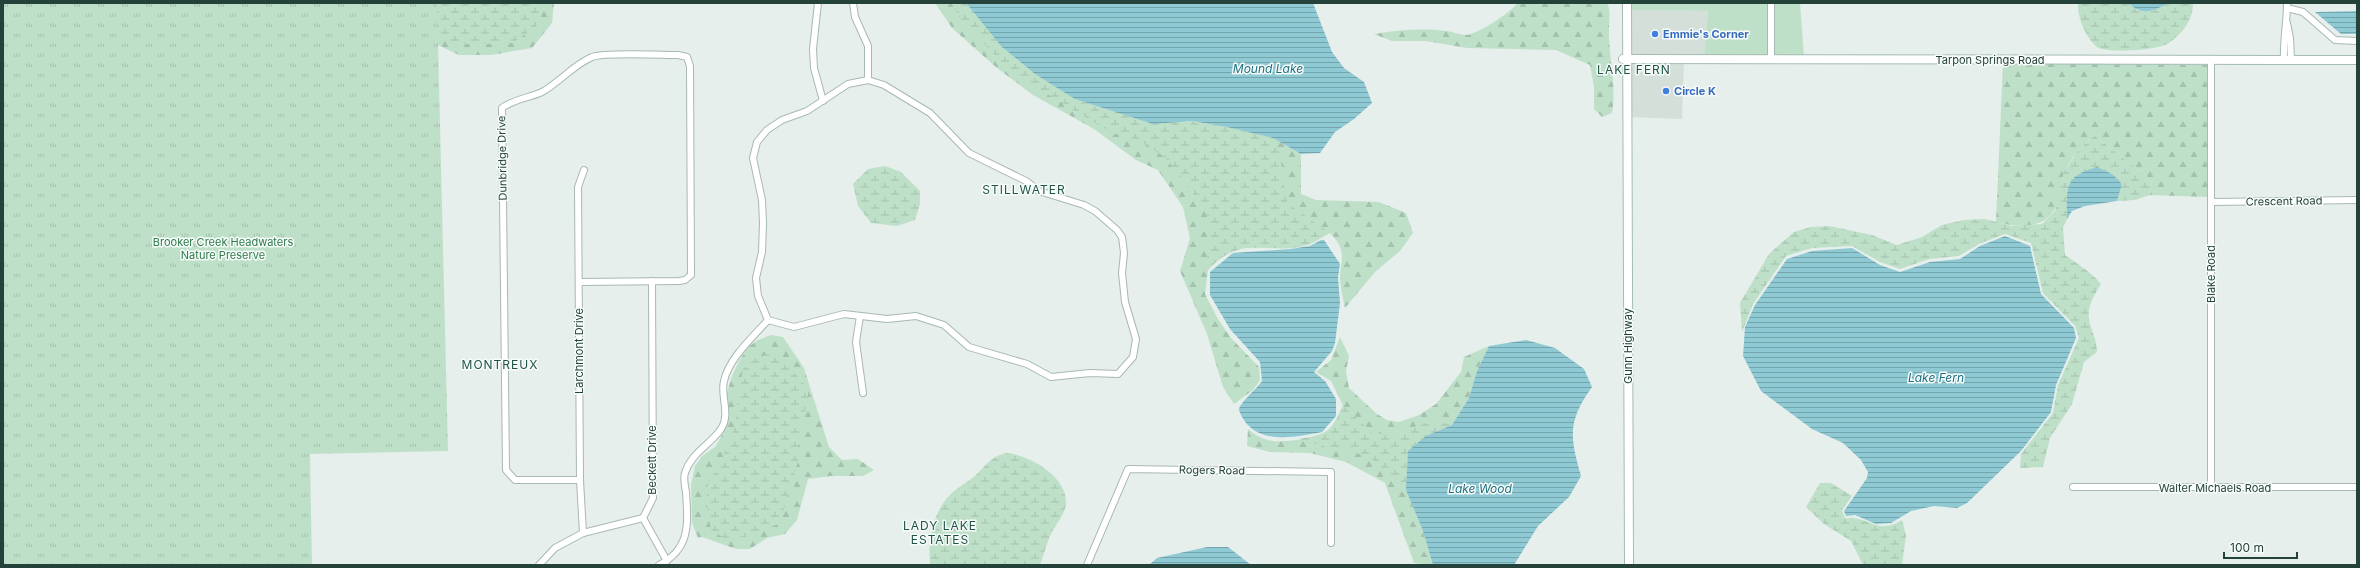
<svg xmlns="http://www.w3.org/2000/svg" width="2360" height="568" font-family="Inter,sans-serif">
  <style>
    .built { fill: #d4dfda }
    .grass { fill: #bfe0c8 }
    .forest { fill: url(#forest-firs) }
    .wetland { fill: url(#wetland-marsh) }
    .park { fill: url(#park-tufts) }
    .water { fill: url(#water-rules) }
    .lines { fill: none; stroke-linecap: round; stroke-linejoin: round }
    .street-casing { stroke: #a8b8b2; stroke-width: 8 }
    .secondary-casing { stroke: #a4bbb3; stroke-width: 10 }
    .street { stroke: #fff; stroke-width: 6 }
    .secondary { stroke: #fff; stroke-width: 8 }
    .shop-dot { fill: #3f7fe0; stroke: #f7fbf9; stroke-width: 1.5 }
    .labels { text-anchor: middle; stroke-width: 3; stroke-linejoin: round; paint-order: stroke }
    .shop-label { font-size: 11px; font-weight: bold; fill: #366cbe; stroke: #f7fbf9; text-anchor: start }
    .street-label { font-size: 11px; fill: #24423a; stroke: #f7fbf9 }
    .park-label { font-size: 11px; fill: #2d7a4b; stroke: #f7fbf9 }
    .water-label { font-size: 12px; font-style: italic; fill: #1c6f80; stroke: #f7fbf9 }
    .neighbourhood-label { font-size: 12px; letter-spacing: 1px; fill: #1f5548; stroke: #f7fbf9 }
  </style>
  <defs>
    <pattern id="forest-firs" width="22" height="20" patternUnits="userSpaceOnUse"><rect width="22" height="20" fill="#bfe0c8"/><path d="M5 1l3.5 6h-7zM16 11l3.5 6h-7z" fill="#a4c1ad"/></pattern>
    <pattern id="wetland-marsh" width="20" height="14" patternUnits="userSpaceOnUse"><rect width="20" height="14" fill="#bfe0c8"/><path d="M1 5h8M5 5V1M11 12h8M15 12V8" fill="none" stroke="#a4c1ad"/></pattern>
    <pattern id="park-tufts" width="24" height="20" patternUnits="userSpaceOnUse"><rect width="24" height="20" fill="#bfe0c8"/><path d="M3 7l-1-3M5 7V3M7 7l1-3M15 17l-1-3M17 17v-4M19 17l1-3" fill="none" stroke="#a4c1ad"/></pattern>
    <pattern id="water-rules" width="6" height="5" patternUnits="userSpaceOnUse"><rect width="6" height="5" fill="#8ec9d4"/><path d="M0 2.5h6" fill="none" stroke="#74a5ad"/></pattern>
  </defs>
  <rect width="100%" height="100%" fill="#e6efeb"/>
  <g class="built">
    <path d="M1630,10L1708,11L1704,56H1630Z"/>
    <path d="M1630,62L1684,63L1682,119L1629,117Z"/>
  </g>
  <g class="grass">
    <path d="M1629,3H1768L1769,56H1704L1708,11L1630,10Z"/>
    <path d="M1773,3H1800L1804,56H1774Z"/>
  </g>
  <g class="forest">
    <path d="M437,3H554L552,23L532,48L491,55H459L438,45Z"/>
    <path d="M935,3H966L1001,46L1153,124L1192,121L1227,127L1273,138L1301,154V194L1316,200L1379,202L1406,213L1413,233L1400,251L1375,272L1345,308C1343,298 1340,286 1340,276C1342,255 1346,250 1330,233L1310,244L1290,247L1238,248L1222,255L1208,270L1205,294L1218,319L1231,338L1259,367L1260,380L1253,390L1234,404L1223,387L1207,334L1180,271L1190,238L1183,207L1158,170L1136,160L1094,129L1033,95L997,68L952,28Z"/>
    <path d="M1517,3H1607C1611,12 1609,17 1609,27C1608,56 1617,84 1612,113L1602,117L1594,109V87L1590,65L1556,50L1467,48L1426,41H1392L1374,34C1396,30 1423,28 1445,31C1452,31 1459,35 1466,35C1476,35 1512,12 1517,3Z"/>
    <path d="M2003,62L2209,65L2208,197L2150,195L2152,181L2094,135C2083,146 2071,157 2065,171C2061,179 2062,188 2060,196C2052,229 2024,229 1996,222Z"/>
    <path d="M771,335L783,337L804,368L829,447L842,460L858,459L874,470L863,476H831L808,479L797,520L785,534L767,538L750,549H736L702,537L698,538L692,523L691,485L695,466L702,456L715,447L726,428L729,412L726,396L732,376L739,361L748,347L758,340Z"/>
    <path d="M1340,337L1349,356L1346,371L1349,388L1377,414L1387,420L1399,422L1419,415L1436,404L1461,372L1464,357L1489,346L1477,371L1469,398L1452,425L1422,528L1433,565L1414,563L1385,483L1346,462L1310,453L1270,452L1247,446L1248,429C1255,435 1264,440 1273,441C1282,442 1318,439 1325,433C1334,426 1338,416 1343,405L1331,381L1316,372L1331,360Z"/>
  </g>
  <g class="wetland">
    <path d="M391,3H538L541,10L536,27L512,43L482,44H451L427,31Z"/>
    <path d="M951,3H966L1001,46L1035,74L1075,99L1113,113L1227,127L1273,138L1281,152L1282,181L1288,204L1330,233C1323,236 1317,241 1310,244C1271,258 1244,231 1208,270L1207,259L1211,233L1205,209L1165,157L1138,140L1112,133L1042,91L1007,68L962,20Z"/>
    <path d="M2078,3H2128C2145,18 2149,10 2167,4C2174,1 2185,3 2193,3C2193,20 2183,33 2169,43C2160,50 2107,54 2097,47C2086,38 2077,17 2078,3Z"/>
    <path d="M2094,135L2152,181L2150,195L2135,200L2117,201L2122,183L2067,191V219L2063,228L2065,255C2076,263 2094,274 2101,284C2095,294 2087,306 2089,319C2091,331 2097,339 2097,352L2084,362L2072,404L2050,438L2043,467L2020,468L2021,454L2053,413L2058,385L2079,338L2075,326L2043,293L2031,243L2005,234L1979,244L1959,256L1929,259L1900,269L1880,262L1852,246L1812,248L1786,256L1753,304L1742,332L1740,303L1769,254L1794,232L1811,227L1829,226L1872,235L1897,245L1922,237L1942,225L1964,220L1985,219L2012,226L2042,224L2055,211L2064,172L2077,152Z"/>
    <path d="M885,166L901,172L920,191V204L915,220L897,226L871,223L858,206L853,184L868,169Z"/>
    <path d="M768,354L789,366L808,389V401L799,431L798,461L780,523L751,536L724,538L711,530L706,500L708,481L721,465L724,453L736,424V408L743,369L754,359Z"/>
    <path d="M1343,406L1373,433L1394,434L1434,420L1452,425L1426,436L1408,451L1406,490L1375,461L1348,449L1326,447L1299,439C1327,434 1331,433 1343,406Z"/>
    <path d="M1007,453C1030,455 1073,479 1065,509C1062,517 1057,523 1053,530C1047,541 1044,554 1040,565H930C928,542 932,514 949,496C957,487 969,482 978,473C988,463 992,456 1007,453Z"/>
    <path d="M1820,483H1831L1852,496L1842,510L1845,518C1848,519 1852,517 1854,518C1875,522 1880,533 1902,520L1906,535L1902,565H1863L1851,541L1824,524L1806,507Z"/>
  </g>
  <path class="park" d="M3,3H437L448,451L310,454L312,565H3Z"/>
  <g class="water">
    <path d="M966,3H1313L1332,52L1344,68L1364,82L1372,103L1354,119L1335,132L1320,153L1301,154L1273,138L1227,127L1192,121L1153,124L1075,99L1035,74L1001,46Z"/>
    <path d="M2128,3H2169C2151,11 2144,17 2128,3Z"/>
    <path d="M2357,11V34H2341L2315,12Z"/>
    <path d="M2097,167L2112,174L2122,184L2117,201L2085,206L2072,211L2067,219C2067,188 2063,177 2097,167Z"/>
    <path d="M2005,236L2030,246L2041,294L2074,328L2076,338L2056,385L2051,412L2021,451L1967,503L1957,508L1934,506L1911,511L1891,523L1876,524L1855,515L1846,516L1844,511L1867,478L1868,472L1861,460L1843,443L1812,429L1761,391L1743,356L1745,327L1755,305L1787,259L1812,251L1852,248L1880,265L1900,272L1930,262L1960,259L1980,246Z"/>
    <path d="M1321,240H1324L1340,264L1338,277L1340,303L1335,343L1332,351L1314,372L1325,381L1336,399V416L1322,432C1291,438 1252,446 1239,410C1239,403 1257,389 1262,381L1260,362L1230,329L1210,295V272L1233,253L1290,249L1310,246Z"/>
    <path d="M1526,340L1555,348L1584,369L1592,387C1567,422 1570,437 1581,476L1569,497L1538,526L1514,565H1433L1422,528L1406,490L1408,451L1426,436L1452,425L1469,398L1477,371L1489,346Z"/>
    <path d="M1207,547H1228L1251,565H1149L1157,558Z"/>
  </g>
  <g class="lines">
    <defs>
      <g id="street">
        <path d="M818,3L813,49L814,68L823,101"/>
        <path d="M853,3L855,17L868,46V80"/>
        <path d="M1771,3V59"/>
        <path d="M2287,8L2303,12L2335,40L2357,41"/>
        <path d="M2287,23L2290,38L2291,60"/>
        <path d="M2284,60C2283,41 2287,23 2287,3"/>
        <path d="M868,80L884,85L930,113L969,153L1026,181L1039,191L1084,205L1095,211L1117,230L1122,237L1124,253L1122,273L1125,302L1136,339L1133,357L1118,374L1090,373L1051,377L1027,364L969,347L944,325L916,316L887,319L844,314L794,327L768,320L758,296L756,278L762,252L763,223L762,200L753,158L757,142L767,130L782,120L807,111L848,84Z"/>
        <path d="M2211,202L2357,200"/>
        <path d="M579,282L679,281L685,280L691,275L690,66L687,57L678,55C663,55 602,52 592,57C573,65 560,82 542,92C529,98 514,99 502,108L506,470L515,480H580"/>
        <path d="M860,316L856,342L863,393"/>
        <path d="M2073,487H2357"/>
        <path d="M2211,487V60"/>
        <path d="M643,518L667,561"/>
        <path d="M583,533L580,480L578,187L584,170"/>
        <path d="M539,565L555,548L583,533L643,518L653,498L652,281"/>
        <path d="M659,565C691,549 688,523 686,492C685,486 683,478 685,473C691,453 710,445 721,429C731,414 720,396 724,381C729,358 753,337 768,320"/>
        <path d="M1087,565L1128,469L1331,472V543"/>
      </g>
      <g id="secondary">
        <path d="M1627,3L1629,565"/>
        <path d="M1623,59L2357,60"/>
      </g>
    </defs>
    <use href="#street" class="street-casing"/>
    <use href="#secondary" class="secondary-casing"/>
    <use href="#street" class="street"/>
    <use href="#secondary" class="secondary"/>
  </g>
  <g class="shop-dot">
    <circle cx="1655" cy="34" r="4"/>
    <circle cx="1666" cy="91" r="4"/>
  </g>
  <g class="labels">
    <g class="shop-label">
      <text x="1663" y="38">Emmie's Corner</text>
      <text x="1674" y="95">Circle K</text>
    </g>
    <g class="street-label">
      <text x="1990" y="64">Tarpon Springs Road</text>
      <text transform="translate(502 158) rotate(-91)" y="4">Dunbridge Drive</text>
      <text transform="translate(2284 201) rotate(-1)" y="4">Crescent Road</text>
      <text transform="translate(2211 274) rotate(-90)" y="4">Blake Road</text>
      <text transform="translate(1628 346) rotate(-90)" y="4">Gunn Highway</text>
      <text transform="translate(579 351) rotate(-90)" y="4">Larchmont Drive</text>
      <text transform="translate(652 460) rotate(-90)" y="4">Beckett Drive</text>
      <text transform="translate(1212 470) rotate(1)" y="4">Rogers Road</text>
      <text x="2215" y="492">Walter Michaels Road</text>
    </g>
    <g class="park-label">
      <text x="223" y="246">Brooker Creek Headwaters<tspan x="223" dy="13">Nature Preserve</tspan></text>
    </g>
    <g class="water-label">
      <text x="1268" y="73">Mound Lake</text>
      <text x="1936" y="382">Lake Fern</text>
      <text x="1480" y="493">Lake Wood</text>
    </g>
    <g class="neighbourhood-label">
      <text x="1634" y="74">LAKE FERN</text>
      <text x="1024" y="194">STILLWATER</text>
      <text x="500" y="369">MONTREUX</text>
      <text x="940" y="530">LADY LAKE<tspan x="940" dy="14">ESTATES</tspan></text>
    </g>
  </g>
  <rect width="2360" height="568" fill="none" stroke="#24423a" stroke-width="8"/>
  <path d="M2224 552v6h73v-6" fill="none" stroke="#24423a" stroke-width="2"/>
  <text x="2230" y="552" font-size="12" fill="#24423a" stroke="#f7fbf9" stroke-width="3" paint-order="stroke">100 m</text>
</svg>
